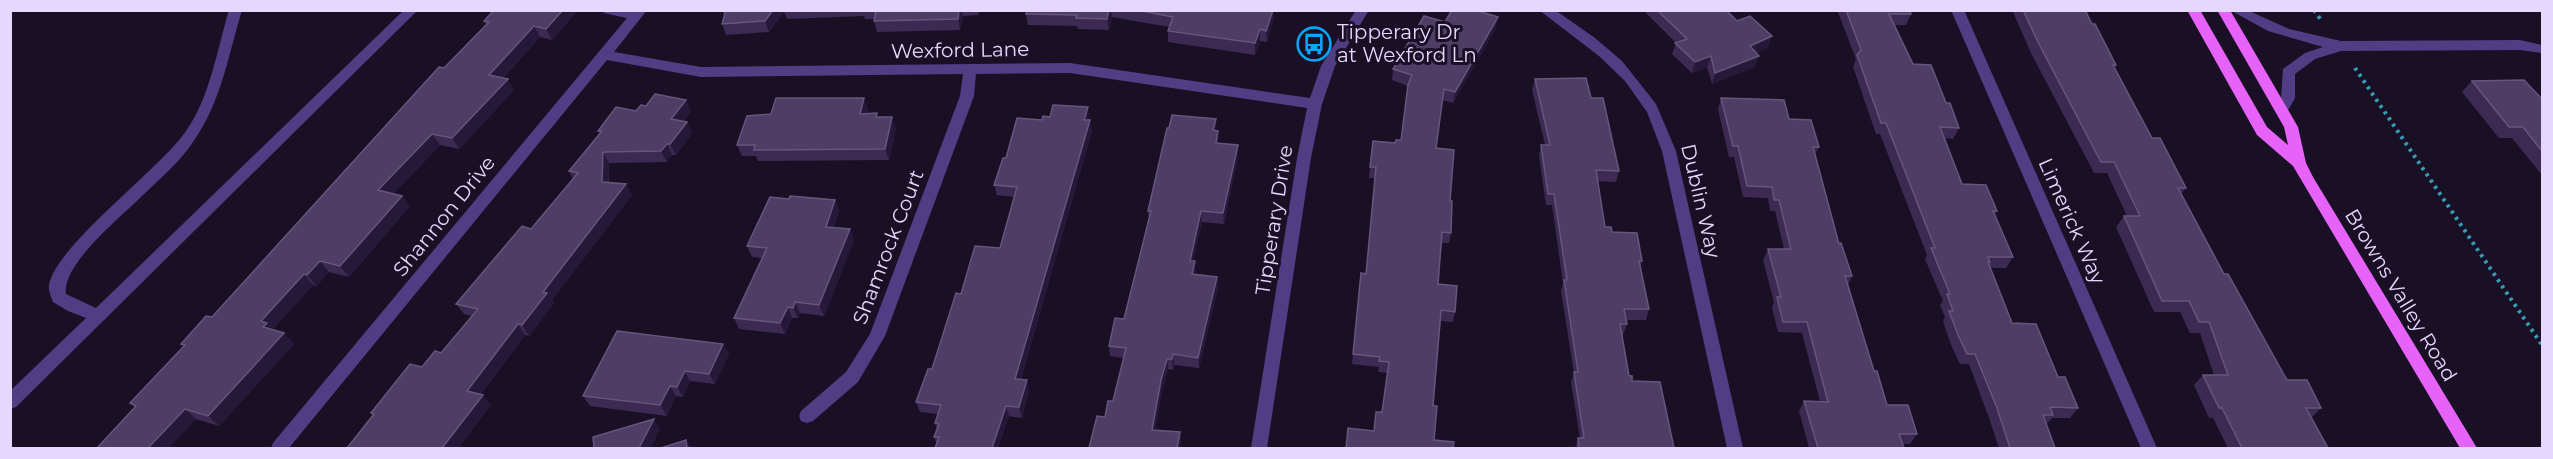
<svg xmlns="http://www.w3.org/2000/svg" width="2553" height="459" font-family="Montserrat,sans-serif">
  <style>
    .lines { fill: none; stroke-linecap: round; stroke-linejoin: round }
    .path { stroke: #349db4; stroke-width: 4; stroke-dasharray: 3 4.5; stroke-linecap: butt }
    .minor { fill: #513d83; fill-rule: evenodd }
    .major { fill: #e662f9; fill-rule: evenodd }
    .wall { fill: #3c2a53 }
    .shaded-wall { fill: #261839 }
    .building { fill: #4e3d65; stroke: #66557d; stroke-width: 1.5 }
    .labels { text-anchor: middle; stroke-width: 6; stroke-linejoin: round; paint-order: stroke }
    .poi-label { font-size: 20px; fill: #e5d7fe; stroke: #191026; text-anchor: start }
    .street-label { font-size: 20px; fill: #e5d7fe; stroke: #191026 }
  </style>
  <rect width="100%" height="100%" fill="#191026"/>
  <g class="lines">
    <g class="path">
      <path d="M2314,10L2321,20"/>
      <path d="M2355,68L2542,345"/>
    </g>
    <g class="minor">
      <path d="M229,10H242C229,53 221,102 195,139C181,161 161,178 142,196C122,216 61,265 66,294L96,308L404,10H418L16,407L10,409V391L86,318L68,311L53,302C51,297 48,290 49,285C55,247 160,169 186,131C210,97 217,50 229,10Z"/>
      <path d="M603,10H647L614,52L701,67L1070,63L1310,98L1321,66L1356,10H1369L1335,66L1322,104L1311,158L1267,448H1251L1297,158L1307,108L1070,73L976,74L974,96L885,336L858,382L813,421L807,423L801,421L799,416L801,411L846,372L870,334L960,96L963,74L701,77L607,60L289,448H271L273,443L627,18L604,13Z"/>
      <path d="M1539,10H1555L1595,38L1622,61L1656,104L1676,151L1743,448H1727L1662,151L1647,112L1625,81L1599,56Z"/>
      <path d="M1951,10H1964L2157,448H2141Z"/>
      <path d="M2230,10H2247L2289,29L2341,41L2520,40L2542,45V53L2520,50L2341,51L2315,59L2295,74V98L2286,114L2281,115L2274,110L2281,98L2283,69L2305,53L2323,47L2268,31Z"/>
    </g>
    <path class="major" d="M2187,10H2200L2267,127L2288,145L2284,127L2217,10H2230L2298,127L2306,163L2313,177L2477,448H2460L2293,166L2257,135Z"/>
  </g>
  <g class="wall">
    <path d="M494,10H578L552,40L540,37L503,78L514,90L459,149L440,145L393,194L402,196L410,206L349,277L329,272L316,286L313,285L273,329L294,344L219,426L196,419L97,448L135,407L130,403L184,346L181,344L212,317L444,68L486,25L484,21Z"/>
    <path d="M722,10H1274V16L1267,42L1260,41L1255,55L1168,42V31L1169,27L1112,17L1109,30L1078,29L1077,26L1028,25L1026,14V11L979,12L978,15L963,16L960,30L877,32L874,21L875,19H865L864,16L787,19L784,12L769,32L726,35L722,24L724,16Z"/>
    <path d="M1643,10H1726L1737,21L1772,36L1767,48L1756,53L1755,67L1712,84L1707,67L1692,73L1672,54L1676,43Z"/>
    <path d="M1837,10H1910L1911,14L1906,25H1894L1913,64L1946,103L1959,128L1953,139L1945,138L1962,184L1997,211L1995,215L2013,257L2006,268H1990L2012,323L2058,377L2078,408L2070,418H2052L2046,425L2055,448H1999L1989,418L1969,364H1960L1951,345L1943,321L1945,317L1940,305L1943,301L1925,259L1927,255L1880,134H1876L1853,67L1856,59Z"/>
    <path d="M2012,10H2085L2116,65L2115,68L2152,138L2186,188L2181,194L2224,274L2287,380L2321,408L2311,418L2328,448H2228L2213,418H2209L2194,385L2203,375H2214L2200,333H2190L2180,312H2154L2116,227L2124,216H2127L2107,173H2094L2032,55Z"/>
    <path d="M1445,22L1496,28L1453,103L1442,100L1436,148L1450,201L1451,233L1449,243H1442L1438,284L1455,312L1453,322L1441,321L1433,406L1434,440L1453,448L1374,431L1382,412L1387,373L1378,372L1379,367L1352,364L1361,273L1366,274L1375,178H1369L1370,167L1395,143L1401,140L1408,86L1392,80L1393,69Z"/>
    <path d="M1535,79L1591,98L1619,171L1616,182L1597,181L1605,227L1612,232L1642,261L1640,268L1649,309L1646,320H1626L1627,324L1623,335H1622L1629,376L1674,448H1575L1578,438H1580L1571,382L1574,373L1561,291L1563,283L1552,205H1546L1539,156L1541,145H1545L1532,90Z"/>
    <path d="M2472,81L2542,99V175L2512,138H2499L2462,92Z"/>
    <path d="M1721,98L1789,119L1819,147L1815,154L1839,244L1852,276L1848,285L1874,371L1887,405L1917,434L1910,444H1903L1904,448H1809L1799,411L1804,401H1820L1802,333L1778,332L1772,308L1774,302L1763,260L1768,249H1784L1775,211H1770L1768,198L1743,197L1734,157H1729L1718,109Z"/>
    <path d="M686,100L691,112L683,122H687L692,133L676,155H672L667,162L609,163V182L626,184L632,195L552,300L554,303L529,336L525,335L480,395L491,405L458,448H347L373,416L371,413L422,367L441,353L472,316L464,314L456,304L531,229L573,179L569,171L600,134L598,131L646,106Z"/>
    <path d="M868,109L867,114L878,117L896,128L889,160L758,161L756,156H742L737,145Z"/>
    <path d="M1089,118L1092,131L1021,379L1029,390L1022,418L1009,416L998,448H935L937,444L934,437L937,429L935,423L938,414L920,412L916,402L932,369L961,294L1000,248L1014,197L997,195L994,185L1006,158L1042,120Z"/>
    <path d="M1218,143L1238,145V156L1224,224L1202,222L1193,261L1196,272L1195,274L1217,277L1218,288L1199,368L1174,365L1173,370L1168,369L1162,391L1155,430L1180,432L1181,442L1180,448H1089L1113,401L1124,358L1110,356L1109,346L1124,319L1149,221L1148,211Z"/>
    <path d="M789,199L835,200L839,211L834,227L850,229L854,240L824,316L800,313L798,318H792L785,334L739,329L734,318L762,258L752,257L747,246Z"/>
    <path d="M723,344L729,354L715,384L690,381L683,397L676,396L667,416L590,406L583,396Z"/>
  </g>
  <g class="shaded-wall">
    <path d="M563,10H578L552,40L546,29Z"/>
    <path d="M773,10H784V12L769,32L765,21Z"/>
    <path d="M959,10H962L963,16L960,30L958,19Z"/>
    <path d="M1109,10H1111L1112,17L1109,30L1107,19Z"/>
    <path d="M1273,10H1274V16L1267,42L1266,31Z"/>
    <path d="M1498,17L1496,28L1453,103L1455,92Z"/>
    <path d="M534,26L540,37L495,86L489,75Z"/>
    <path d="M1260,29V41L1255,55V43Z"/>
    <path d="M1772,36L1767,48L1746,57L1750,46Z"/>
    <path d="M1711,56L1707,67L1692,73L1695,62Z"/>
    <path d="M1759,56L1755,67L1712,84L1715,73Z"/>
    <path d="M508,79L514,90L459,149L452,138Z"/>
    <path d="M864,98L868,109L864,125L860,114Z"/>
    <path d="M686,100L691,112L677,130L671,119Z"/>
    <path d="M1088,107L1089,118L1086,131L1084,120Z"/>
    <path d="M892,117L896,128L889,160L885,149Z"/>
    <path d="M1216,119V130L1213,141V130Z"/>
    <path d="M1090,120L1092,131L1018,389L1015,379Z"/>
    <path d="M687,122L692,133L676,155L670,144Z"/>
    <path d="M1218,131L1219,142L1216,154V143Z"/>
    <path d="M432,134L440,145L386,201L378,190Z"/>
    <path d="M667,144L672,155L667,162L661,151Z"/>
    <path d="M1238,145V156L1224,224L1223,213Z"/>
    <path d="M603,152L609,163L608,193L602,182Z"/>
    <path d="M626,184L632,195L552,300L554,303L529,336L522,325L543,292Z"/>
    <path d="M402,196L410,206L349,277L340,266Z"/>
    <path d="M835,200L839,211L830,237L826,227Z"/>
    <path d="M1201,211L1202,222L1191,271L1190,261Z"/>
    <path d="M850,229L854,240L824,316L819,305Z"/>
    <path d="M320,261L329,272L316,286L307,275Z"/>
    <path d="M1195,261L1196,272L1193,285L1192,274Z"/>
    <path d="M304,274L313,285L273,329L277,333L263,327L261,321Z"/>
    <path d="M1217,277L1218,288L1199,368L1198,358Z"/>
    <path d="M795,302L800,313L798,318L793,308Z"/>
    <path d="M788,307L792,318L785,334L780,323Z"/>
    <path d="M518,324L525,335L475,401L467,391Z"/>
    <path d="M284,333L294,344L219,426L208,416Z"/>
    <path d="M723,344L729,354L715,384L709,374Z"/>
    <path d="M1173,354L1174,365L1173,370L1172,359Z"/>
    <path d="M1167,359L1168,369L1162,391L1153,440L1152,430L1161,380Z"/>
    <path d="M685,371L690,381L683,397L677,387Z"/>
    <path d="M1027,380L1029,390L1022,418L1019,407Z"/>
    <path d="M670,386L676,396L667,416L660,405Z"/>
    <path d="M483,395L491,405L458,448H442Z"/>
    <path d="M1006,406L1009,416L998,448H992Z"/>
    <path d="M185,409L196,419L169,448H148Z"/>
    <path d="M654,419L660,429L651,448H639Z"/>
    <path d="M1180,432L1181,442L1180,448H1177Z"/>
    <path d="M686,440L691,448H687Z"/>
  </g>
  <g class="building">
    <path d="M494,10H563L546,29L534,26L489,75L508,79L452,138L432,134L378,190L402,196L340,266L320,261L307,275L304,274L261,321L267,323L263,327L284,333L208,416L185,409L148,448H94H97L136,406L130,403L185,345L181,344L206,316L212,317L439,67L444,68L489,22L484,21Z"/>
    <path d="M726,10H773L765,21L722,24Z"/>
    <path d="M876,10H959L958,19L874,21Z"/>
    <path d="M1027,10H1109L1107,19L1076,18L1077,15L1026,14Z"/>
    <path d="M1137,10H1273L1266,31L1260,29L1255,43L1168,31L1173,17Z"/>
    <path d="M1452,10H1475L1498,17L1455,92L1444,89L1436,148L1454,150L1450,201H1452L1451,233L1442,232L1438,284L1457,286L1455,312L1441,310L1433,406H1437L1434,440L1454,442L1453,448H1346L1348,428L1374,431L1376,412H1382L1389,362L1379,361L1380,357L1353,354L1361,273L1366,274L1376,167H1370L1373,141L1395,143L1396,140H1401L1408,85L1412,75L1393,69L1424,16L1445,22Z"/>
    <path d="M1657,10H1726L1737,21L1750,16L1772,36L1750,46L1759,56L1715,73L1711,56L1695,62L1675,43L1687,39Z"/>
    <path d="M1846,10H1910L1911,14H1889L1913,64L1931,65L1946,103H1950L1959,128L1940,127L1962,184L1986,185L1997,211H1993L2013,257H1988L1990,262H1988L2012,323L2036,324L2058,377H2065L2078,408L2050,407L2053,415H2043L2055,448H2010L1997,408L1975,354H1967L1958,335L1949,311H1953L1947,294H1950L1931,248H1935L1886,123H1881L1857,55L1861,50Z"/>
    <path d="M2023,10H2085L2092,24H2095L2116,65H2113L2152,138H2160L2186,188H2178L2224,274H2228L2287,380H2307L2321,408H2306L2328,448H2242L2222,408H2219L2203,375H2228L2209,322H2199L2189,301H2162L2124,216H2140L2114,162H2101L2039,44Z"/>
    <path d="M1586,78L1591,98H1603L1619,171L1596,170L1605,227H1611L1612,232L1637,233L1642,261H1639L1649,309H1624L1627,324H1620L1629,376H1632V381L1660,382L1674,448H1579L1578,438H1584L1574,372H1578L1564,280H1567L1554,194H1548L1541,145H1550L1535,79Z"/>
    <path d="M2524,80L2542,99V151L2523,127H2509L2472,81Z"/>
    <path d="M655,94L686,100L671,119L687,122L670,144H667L661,151L603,152L602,182L626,184L543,292L547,293L522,325L518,324L467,391L483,395L442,448H347L374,414L371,413L410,364L422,367L435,351L441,353L478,309L456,304L522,226L531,229L578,173L569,171L602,131H598L616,107L636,111L641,105L646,106Z"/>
    <path d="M776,98H864L860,114L877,113L876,117H892L885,149L754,150L755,145H737L747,116L771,114Z"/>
    <path d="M1721,98L1784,100L1789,119L1811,120L1819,147H1813L1839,244L1841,243L1852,276H1845L1874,371H1877L1887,405H1908L1917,434H1899L1904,448H1818L1804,401L1828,402L1807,322H1783L1777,297H1781L1768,249H1791L1779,200H1774L1772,187L1747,186L1738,146H1733Z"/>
    <path d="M1053,105L1088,107L1084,120H1090L1015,379L1027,380L1019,407L1006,406L992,448H935L939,437H934L939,424L935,423L941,405L916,402L928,369H932L956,293L961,294L975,246L1000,248L1017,187L994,185L1003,158H1006L1017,118L1042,120L1043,116L1050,117Z"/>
    <path d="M1172,115L1216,119L1213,130L1218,131L1216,143L1238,145L1223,213L1201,211L1190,261H1195L1192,274L1217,277L1198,358L1173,354L1172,359H1167L1161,380L1152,430L1180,432L1177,448H1089L1097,416L1105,417L1108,401H1113L1126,348L1109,346L1115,318L1124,319L1151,211H1148L1167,128H1169Z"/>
    <path d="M790,196L835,200L826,227L850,229L819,305L795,302L793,308L788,307L780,323L734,318L767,248L747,246L770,197L789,199Z"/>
    <path d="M617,331L723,344L709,374L685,371L677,387L670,386L660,405L583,396Z"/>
    <path d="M654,419L639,448H594L593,437Z"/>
    <path d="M686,440L687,448H661Z"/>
  </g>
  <defs>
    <symbol id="bus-ring" viewBox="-11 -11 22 22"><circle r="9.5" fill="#191026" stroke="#0aa5f6" stroke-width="1.5"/><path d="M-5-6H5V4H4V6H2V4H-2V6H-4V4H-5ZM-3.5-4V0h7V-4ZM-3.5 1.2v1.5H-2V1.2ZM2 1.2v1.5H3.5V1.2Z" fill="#0aa5f6"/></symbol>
  </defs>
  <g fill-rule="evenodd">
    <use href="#bus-ring" x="1295" y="25" width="38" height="38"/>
  </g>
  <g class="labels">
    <g class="poi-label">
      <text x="1337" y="39">Tipperary Dr<tspan x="1337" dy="23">at Wexford Ln</tspan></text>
    </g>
    <g class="street-label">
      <text transform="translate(960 50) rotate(-1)" y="7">Wexford Lane</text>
      <text transform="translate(1701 201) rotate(77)" y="7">Dublin Way</text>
      <text transform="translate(444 216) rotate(-51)" y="7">Shannon Drive</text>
      <text transform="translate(1274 220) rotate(-81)" y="7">Tipperary Drive</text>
      <text transform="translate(2072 221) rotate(66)" y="7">Limerick Way</text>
      <text transform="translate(888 247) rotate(-69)" y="7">Shamrock Court</text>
      <text transform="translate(2401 295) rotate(59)" y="7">Browns Valley Road</text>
    </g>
  </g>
  <rect width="2553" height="459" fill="none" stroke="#e5d7fe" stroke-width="24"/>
</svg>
